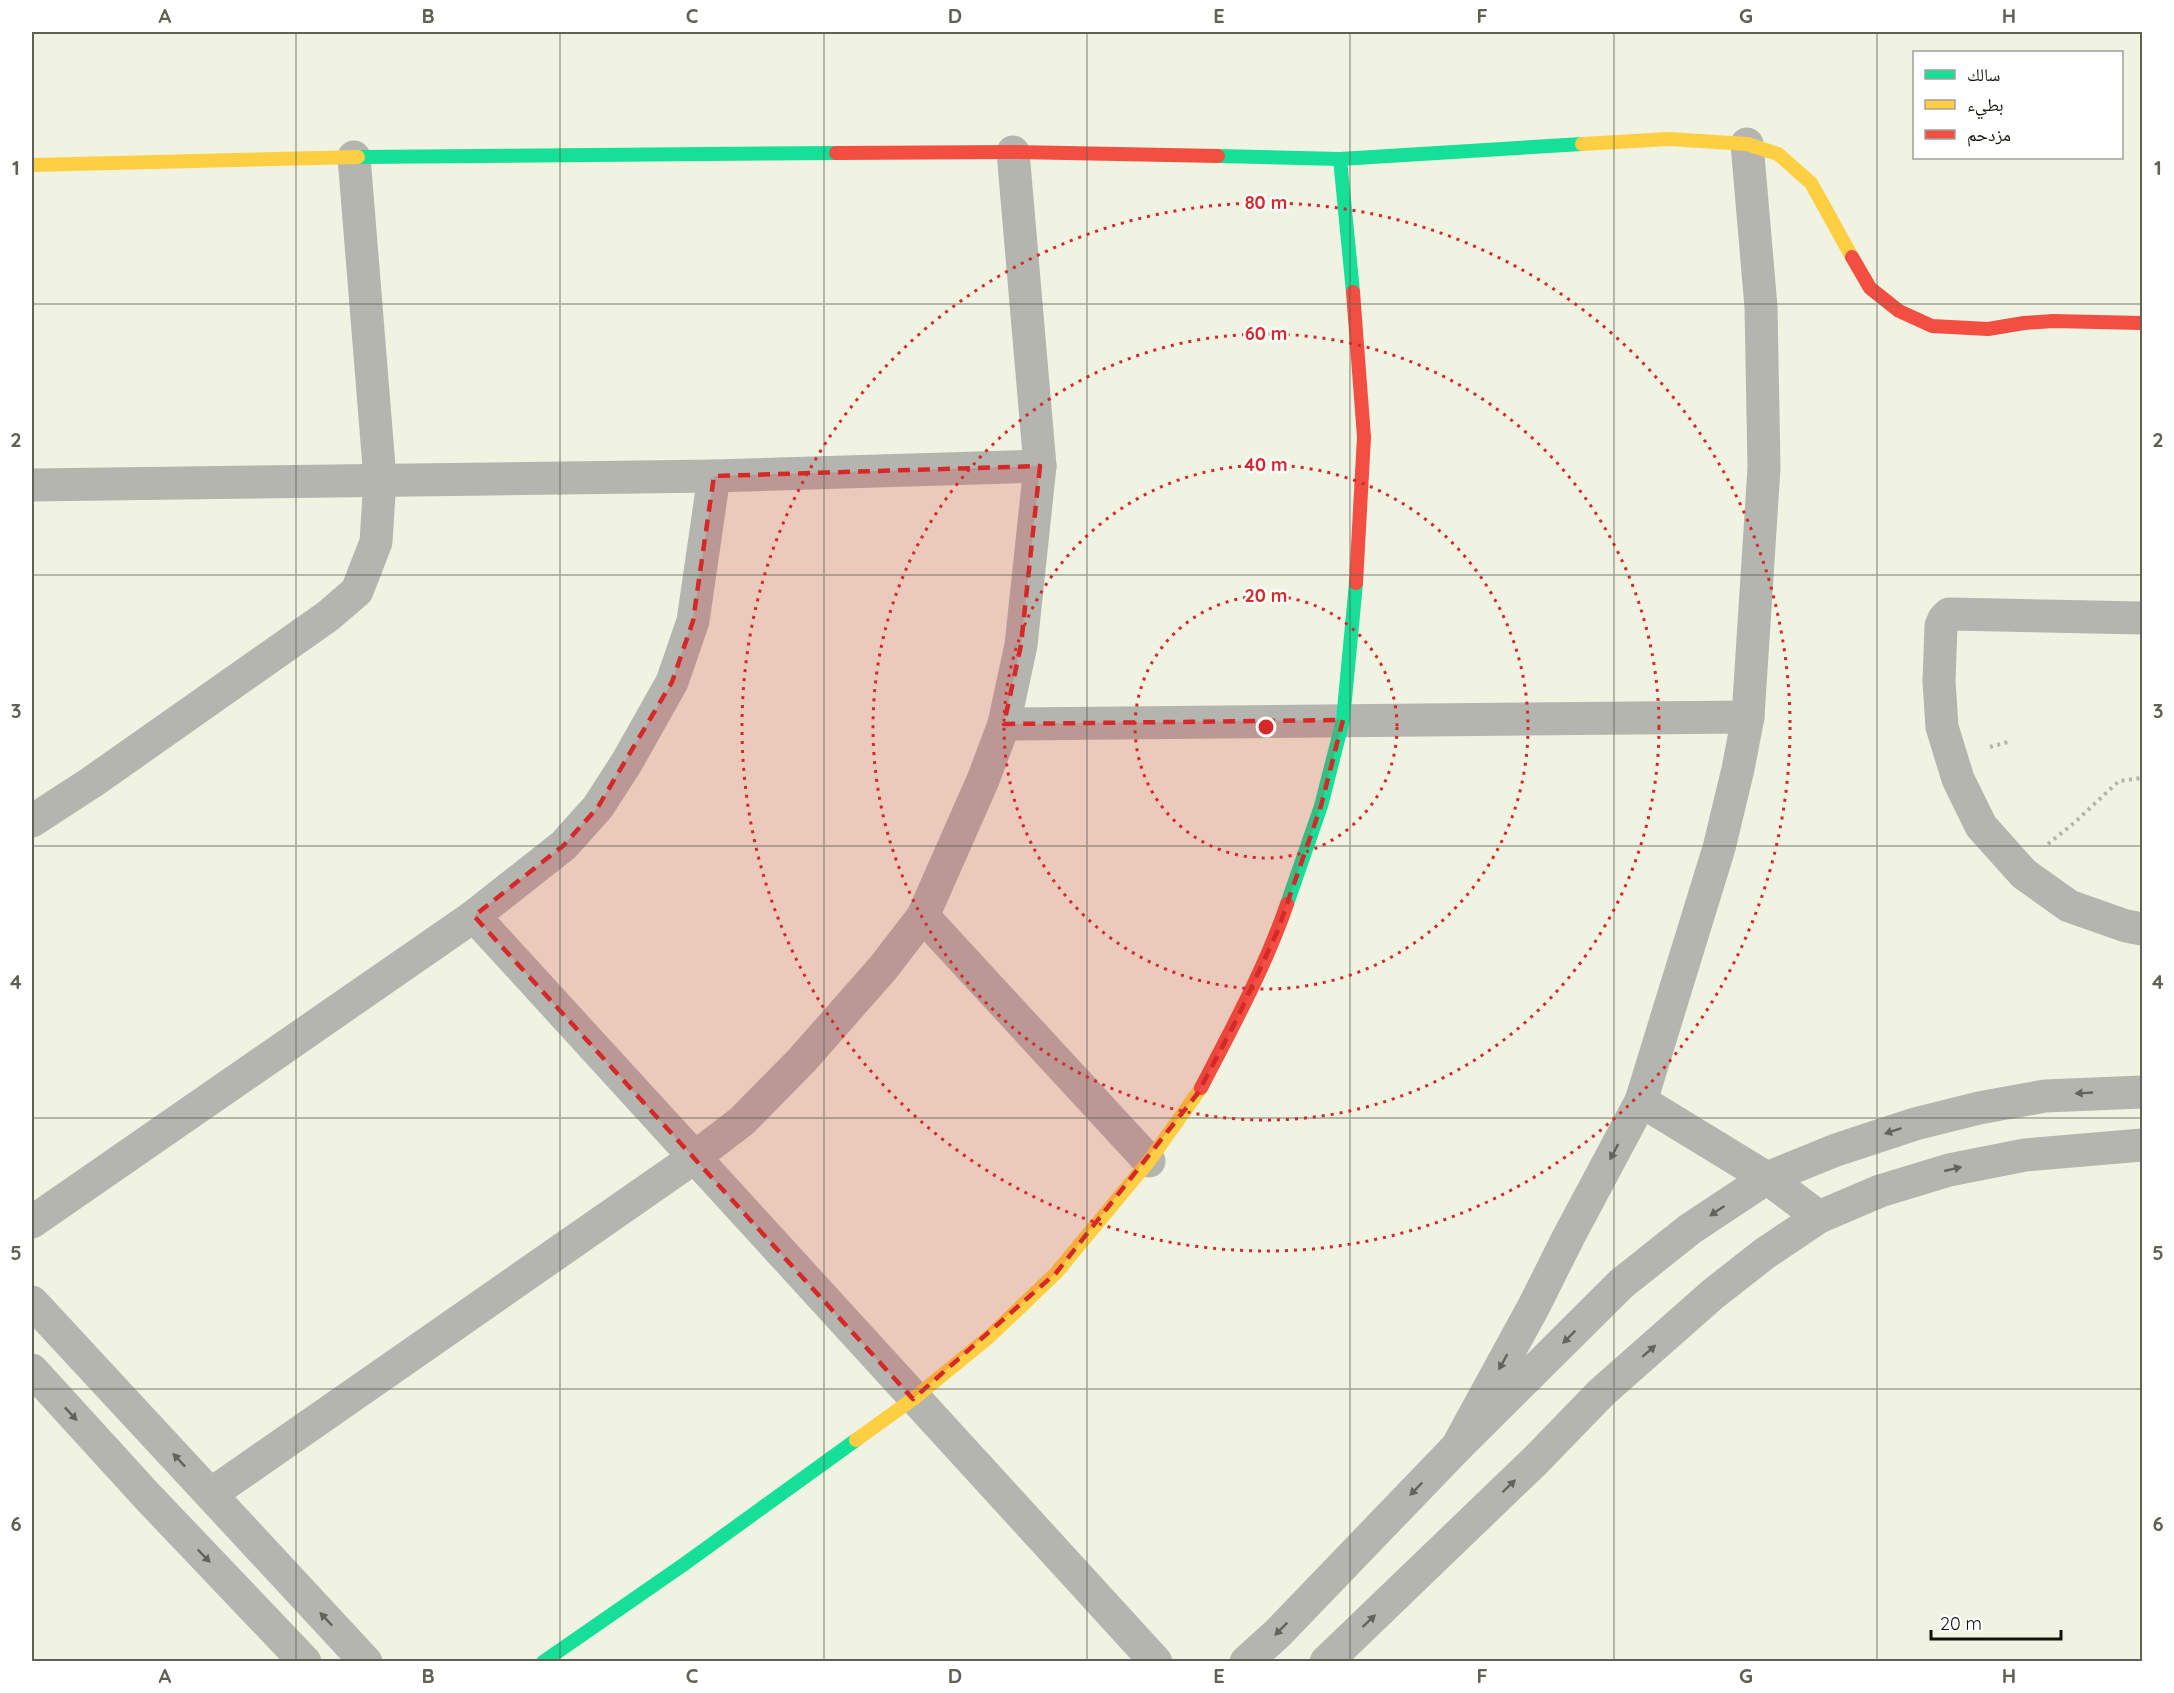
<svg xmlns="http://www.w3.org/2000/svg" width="2174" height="1693" font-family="Quicksand,'Noto Naskh Arabic',sans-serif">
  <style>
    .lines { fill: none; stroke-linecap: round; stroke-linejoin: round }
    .path { stroke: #b3b5ac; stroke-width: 4; stroke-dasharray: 3 4.5; stroke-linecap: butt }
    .street { stroke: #b4b5af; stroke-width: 33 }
    .fast { stroke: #16e098; stroke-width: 14 }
    .slow { stroke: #ffcf43; stroke-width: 14 }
    .jam { stroke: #f24e42; stroke-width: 14 }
    .oneway { fill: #62645c }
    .marked { fill: #d62828; fill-opacity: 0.2; stroke: #d62828; stroke-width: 4.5; stroke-dasharray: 12 8; stroke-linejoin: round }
    .grid { fill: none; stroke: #5f6154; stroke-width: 1.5; stroke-opacity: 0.55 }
    .ring { fill: none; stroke: #d62828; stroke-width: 3; stroke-dasharray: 3 6 }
    .centre { fill: #d62828; stroke: #fff; stroke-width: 3 }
    .ring-label { font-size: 18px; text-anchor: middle; font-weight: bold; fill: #d62828; stroke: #fff; stroke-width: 5; stroke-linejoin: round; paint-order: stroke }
    .neatline { fill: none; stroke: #5f6154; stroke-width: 2 }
    .grid-label { font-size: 20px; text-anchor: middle; font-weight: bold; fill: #5f6154 }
  </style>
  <rect width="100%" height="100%" fill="#f0f3e1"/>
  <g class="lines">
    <g class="path">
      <path d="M1990,747L2008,742"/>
      <path d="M2048,844L2074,823L2119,781L2142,778"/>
    </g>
    <g class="street">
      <path d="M32,485L714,476L1040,466"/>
      <path d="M2142,618L1949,614L1944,619L1941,626L1939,681L1942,727L1958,779L1981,826L2024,874L2069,906L2126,926L2142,929"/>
      <path d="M1004,724L1748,717"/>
      <path d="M32,821L92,782L328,616L357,591L376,542L380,479L354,157"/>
      <path d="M474,916C702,1164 927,1414 1156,1662"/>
      <path d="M923,916L1149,1161"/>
      <path d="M1641,1101L1767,1178L1819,1217"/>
      <path d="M32,1222L474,916L564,845L598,807L627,762L672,682L693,621L714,476"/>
      <path d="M32,1302L366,1662"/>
      <path d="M32,1370L147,1496L305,1662"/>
      <path d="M1457,1447L1534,1306L1569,1236L1641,1101L1719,848L1738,769L1748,717L1764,468L1761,307L1747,144"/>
      <path d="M211,1494L695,1157L742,1121L802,1060L883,968L923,916L983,780L1004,724L1021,645L1040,466L1013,152"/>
      <path d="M1246,1662L1278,1633L1457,1447L1621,1284L1690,1229L1767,1178L1836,1150L1915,1124L1979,1108L2045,1096L2142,1092"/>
      <path d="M1326,1662L1536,1460L1602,1392L1713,1294L1764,1254L1819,1217L1880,1191L1949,1170L2025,1155L2142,1145"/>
    </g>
    <g class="fast">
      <path d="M1218,156L1340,159L1582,144"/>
      <path d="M358,157L836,153"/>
      <path d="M1340,159L1353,292"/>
      <path d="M1287,904L1321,806L1343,720L1356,583"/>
      <path d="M543,1662L683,1565L856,1440"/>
    </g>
    <g class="slow">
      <path d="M1582,144L1669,139L1747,144L1778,154L1811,183L1852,257"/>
      <path d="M32,165L358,157"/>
      <path d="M856,1440L913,1399L989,1337L1056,1273L1149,1161L1201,1088"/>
    </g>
    <g class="jam">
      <path d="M836,153L1013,152L1218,156"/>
      <path d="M1852,257L1870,288L1899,311L1932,326L1988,329L2024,323L2053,321L2142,323"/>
      <path d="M1353,292L1364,437L1356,583"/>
      <path d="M1201,1088C1232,1028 1265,968 1287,904"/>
    </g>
  </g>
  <defs><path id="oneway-solid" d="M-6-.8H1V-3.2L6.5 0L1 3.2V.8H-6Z" transform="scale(1.5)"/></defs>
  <g class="oneway">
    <use href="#oneway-solid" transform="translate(2084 1093) rotate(177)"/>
    <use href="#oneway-solid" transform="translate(1893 1131) rotate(162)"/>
    <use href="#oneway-solid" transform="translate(1614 1152) rotate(118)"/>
    <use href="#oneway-solid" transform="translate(1953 1169) rotate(-13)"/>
    <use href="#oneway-solid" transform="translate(1717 1211) rotate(146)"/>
    <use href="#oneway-solid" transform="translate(1569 1337) rotate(135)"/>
    <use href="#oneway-solid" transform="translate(1649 1351) rotate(-41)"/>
    <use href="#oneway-solid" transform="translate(1503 1362) rotate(119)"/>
    <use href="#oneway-solid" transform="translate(71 1414) rotate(47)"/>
    <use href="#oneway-solid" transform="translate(179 1460) rotate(-133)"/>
    <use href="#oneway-solid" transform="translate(1509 1486) rotate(-44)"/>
    <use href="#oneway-solid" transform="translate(1416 1489) rotate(134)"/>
    <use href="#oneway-solid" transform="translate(204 1556) rotate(46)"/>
    <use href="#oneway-solid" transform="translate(326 1619) rotate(-133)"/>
    <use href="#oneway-solid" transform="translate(1369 1621) rotate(-43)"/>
    <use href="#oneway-solid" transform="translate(1281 1629) rotate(135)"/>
  </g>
  <path class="marked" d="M1040,466L1021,645L1004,724L1343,720L1321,806L1278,930L1237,1019L1198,1093L1056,1273L913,1399L474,916L564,845L598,807L672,682L693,621L714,476Z"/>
  <path class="grid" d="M296,32V1662M560,32V1662M824,32V1662M1087,32V1662M1350,32V1662M1614,32V1662M1877,32V1662M32,304H2142M32,575H2142M32,846H2142M32,1118H2142M32,1389H2142"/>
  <g class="ring">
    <circle cx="1266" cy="727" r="131"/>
    <circle cx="1266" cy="727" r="262"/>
    <circle cx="1266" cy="727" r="393"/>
    <circle cx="1266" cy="727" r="524"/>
  </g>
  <circle cx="1266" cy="727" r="9" class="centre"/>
  <g class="ring-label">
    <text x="1266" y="209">80 m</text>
    <text x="1266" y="340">60 m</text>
    <text x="1266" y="471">40 m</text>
    <text x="1266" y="602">20 m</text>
  </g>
  <rect width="2174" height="1693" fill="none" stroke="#ffffff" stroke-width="66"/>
  <rect x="1913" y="51" width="210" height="108" fill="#ffffff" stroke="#a0a19c" stroke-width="1.5"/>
  <rect x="1925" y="70" width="30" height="9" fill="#16e098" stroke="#a0a19c" stroke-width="1.5"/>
  <text x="1967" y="81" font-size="18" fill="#111308">سالك</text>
  <rect x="1925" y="100" width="30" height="9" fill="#ffcf43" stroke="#a0a19c" stroke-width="1.5"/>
  <text x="1967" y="111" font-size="18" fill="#111308">بطيء</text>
  <rect x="1925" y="130" width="30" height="9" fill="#f24e42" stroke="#a0a19c" stroke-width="1.5"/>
  <text x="1967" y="141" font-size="18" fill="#111308">مزدحم</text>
  <path d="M1931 1630v9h130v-9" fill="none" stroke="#111308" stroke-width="3"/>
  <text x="1940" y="1630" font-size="18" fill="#111308" stroke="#ffffff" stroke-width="4.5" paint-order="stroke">20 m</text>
  <rect x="33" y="33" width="2108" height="1627" class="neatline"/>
  <g class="grid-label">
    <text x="165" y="23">A</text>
    <text x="428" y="23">B</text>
    <text x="692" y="23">C</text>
    <text x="955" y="23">D</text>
    <text x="1219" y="23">E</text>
    <text x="1482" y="23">F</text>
    <text x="1746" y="23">G</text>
    <text x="2009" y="23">H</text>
    <text x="16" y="175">1</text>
    <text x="2158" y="175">1</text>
    <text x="16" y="447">2</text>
    <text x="2158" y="447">2</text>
    <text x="16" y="718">3</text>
    <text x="2158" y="718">3</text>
    <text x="16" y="989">4</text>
    <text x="2158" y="989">4</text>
    <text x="16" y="1260">5</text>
    <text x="2158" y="1260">5</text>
    <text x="16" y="1531">6</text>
    <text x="2158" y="1531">6</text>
    <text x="165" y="1683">A</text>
    <text x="428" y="1683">B</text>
    <text x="692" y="1683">C</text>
    <text x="955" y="1683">D</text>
    <text x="1219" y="1683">E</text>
    <text x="1482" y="1683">F</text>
    <text x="1746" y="1683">G</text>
    <text x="2009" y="1683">H</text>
  </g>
</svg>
